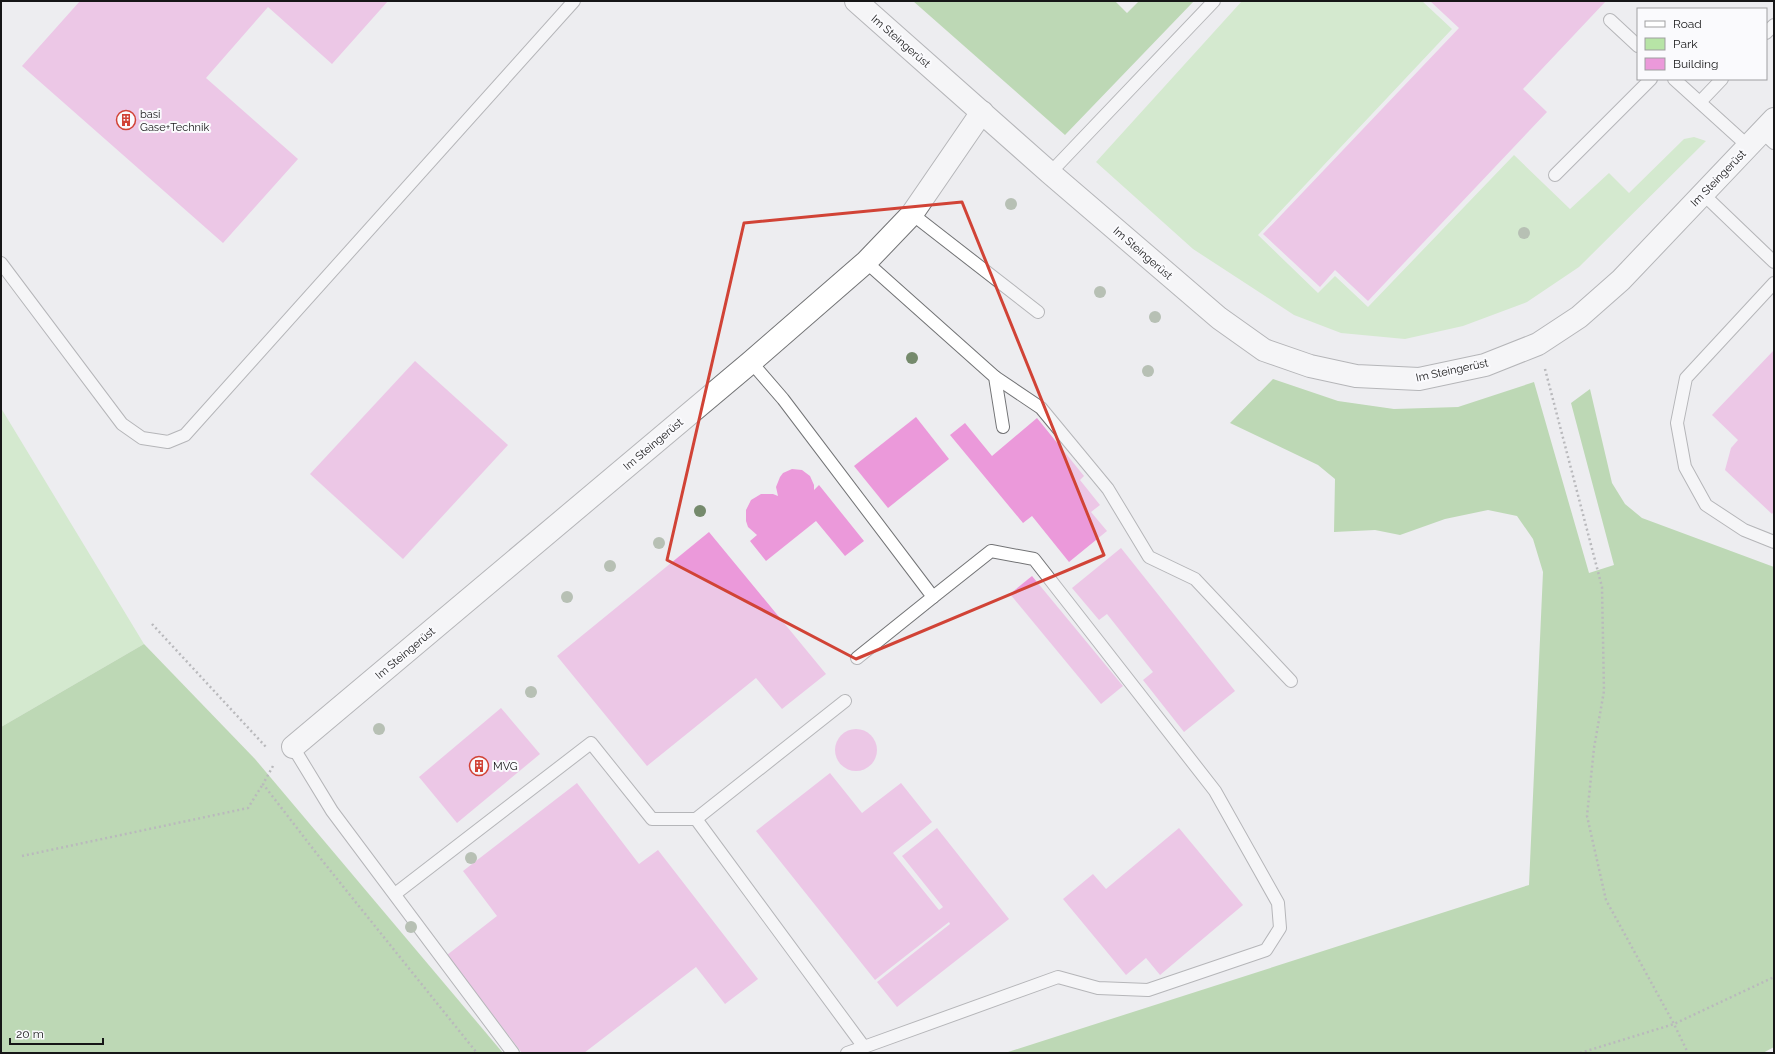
<svg xmlns="http://www.w3.org/2000/svg" width="1775" height="1054" font-family="Raleway,sans-serif">
  <style>
    .green { fill: #b7e4a6 }
    .forest { fill: #84bf6d }
    .building { fill: #eb99da }
    .lines { fill: none; stroke-linecap: round; stroke-linejoin: round }
    .lane-casing { stroke: #727375; stroke-width: 14 }
    .street-casing { stroke: #727375; stroke-width: 24 }
    .path { stroke: #7b7b7d; stroke-width: 2.5; stroke-dasharray: 2 3; stroke-linecap: butt }
    .lane { stroke: #fff; stroke-width: 12 }
    .street { stroke: #fff; stroke-width: 22 }
    .tree { fill: #758a6c }
    .marked { fill: none; stroke: #d14336; stroke-width: 3; stroke-linejoin: round }
    .labels { text-anchor: middle; stroke-width: 4; stroke-linejoin: round; paint-order: stroke }
    .street-label { font-size: 11px; fill: #161617; stroke: #fafafd }
    .poi-label { font-size: 11px; fill: #161617; stroke: #fafafd; text-anchor: start }
  </style>
  <rect width="100%" height="100%" fill="#ededf0"/>
  <g class="green">
    <path d="M1242,1H1422L1452,29L1258,235L1318,293L1335,276L1368,307L1514,155L1570,209L1609,173L1629,193L1684,139L1694,137L1706,141L1579,267L1527,302L1463,326L1405,339L1341,333L1294,315L1193,249L1096,162Z"/>
    <path d="M1,408L144,644L1,727Z"/>
  </g>
  <g class="forest">
    <path d="M913,1H1115L1127,13L1139,1H1194L1065,135Z"/>
    <path d="M1273,379L1338,401L1394,409L1458,407L1534,382L1589,573L1614,565L1571,403L1590,389L1612,483L1625,504L1642,518L1774,567V1047L1763,1053H1005L1529,885L1543,572L1533,539L1517,516L1488,510L1445,519L1400,535L1375,530L1334,532L1335,479L1318,465L1230,423Z"/>
    <path d="M144,644L255,759L503,1053H1V727Z"/>
  </g>
  <g class="building">
    <path d="M80,1H388L332,64L268,7L206,78L298,159L223,243L22,66Z"/>
    <path d="M1430,1H1606L1523,89L1547,112L1368,301L1335,270L1320,287L1263,234L1459,28Z"/>
    <path d="M1774,350V511L1772,514L1725,470L1731,448L1738,440L1712,415Z"/>
    <path d="M415,361L508,445L403,559L310,474Z"/>
    <path d="M916,417L949,459L888,508L854,466Z"/>
    <path d="M1037,418L1084,476L1080,480L1100,505L1091,512L1107,531L1069,562L1032,516L1023,523L950,435L965,423L992,456Z"/>
    <path d="M792,469L802,470L810,476L814,485V490L819,485L864,541L845,556L816,521L766,561L750,541L757,535L748,527L746,521V510L751,500L761,494H773L778,496L776,487L780,477L783,473Z"/>
    <path d="M709,532L826,674L782,709L756,678L647,766L557,656Z"/>
    <path d="M1121,548L1235,691L1184,732L1143,680L1153,672L1107,614L1099,620L1072,588Z"/>
    <path d="M1032,576L1123,686L1101,704L1010,594Z"/>
    <path d="M501,708L540,754L457,823L419,777Z"/>
    <circle cx="856" cy="750" r="21"/>
    <path d="M830,773L862,813L901,783L932,822L893,853L939,910L943,907L902,856L937,828L1009,919L897,1007L877,982L950,924L949,922L875,980L756,831Z"/>
    <path d="M577,783L639,864L658,850L758,979L725,1004L696,967L584,1053H522L447,955L497,916L463,871Z"/>
    <path d="M1179,828L1243,905L1160,975L1146,958L1126,975L1063,899L1093,874L1106,889Z"/>
  </g>
  <g class="lines">
    <defs>
      <g id="lane">
        <path d="M1610,20L1638,46"/>
        <path d="M1766,33L1774,25"/>
        <path d="M1674,79L1748,146"/>
        <path d="M1700,102L1722,79"/>
        <path d="M1762,132L1774,143"/>
        <path d="M1050,173L1214,1"/>
        <path d="M1555,175L1651,79"/>
        <path d="M1703,194L1774,262"/>
        <path d="M912,214L1038,312"/>
        <path d="M866,262L995,377L1003,427"/>
        <path d="M1,263L122,424L142,438L168,442L185,435L574,1"/>
        <path d="M1774,283L1686,378L1677,423L1685,467L1706,505L1744,530L1774,542"/>
        <path d="M751,362L783,399L933,597L857,658"/>
        <path d="M995,377L1041,408L1108,489L1149,557L1195,579L1291,681"/>
        <path d="M293,747L332,811L513,1053"/>
        <path d="M696,819L864,1047L1058,977L1098,988L1148,990L1266,950L1280,928L1278,903L1215,791L1034,559L991,551L933,597"/>
        <path d="M395,894L591,743L652,819H696L845,701"/>
        <path d="M847,1053L864,1047"/>
      </g>
      <g id="street">
        <path d="M856,1L1050,173L1219,318L1264,350L1310,366L1356,376L1419,379L1485,365L1538,344L1579,317L1621,280L1774,119"/>
        <path d="M293,747L751,362L866,262L912,214L982,112"/>
      </g>
    </defs>
    <use href="#lane" class="lane-casing"/>
    <use href="#street" class="street-casing"/>
    <g class="path">
      <path d="M1545,369L1602,587L1604,691L1594,748L1587,816L1606,900L1674,1024L1688,1053"/>
      <path d="M152,624L266,747"/>
      <path d="M273,766L263,784L317,854L477,1053"/>
      <path d="M22,856L248,808L263,784"/>
      <path d="M1580,1053L1674,1024L1774,977"/>
    </g>
    <use href="#lane" class="lane"/>
    <use href="#street" class="street"/>
  </g>
  <g class="tree">
    <circle cx="1011" cy="204" r="6"/>
    <circle cx="1524" cy="233" r="6"/>
    <circle cx="1100" cy="292" r="6"/>
    <circle cx="1155" cy="317" r="6"/>
    <circle cx="912" cy="358" r="6"/>
    <circle cx="1148" cy="371" r="6"/>
    <circle cx="700" cy="511" r="6"/>
    <circle cx="659" cy="543" r="6"/>
    <circle cx="610" cy="566" r="6"/>
    <circle cx="567" cy="597" r="6"/>
    <circle cx="531" cy="692" r="6"/>
    <circle cx="379" cy="729" r="6"/>
    <circle cx="471" cy="858" r="6"/>
    <circle cx="411" cy="927" r="6"/>
  </g>
  <path d="M0 0H1775V1054H0ZM962,202L1104,555L856,659L667,560L744,223Z" fill="#ededf0" fill-opacity=".55" fill-rule="evenodd"/>
  <path class="marked" d="M962,202L1104,555L856,659L667,560L744,223Z"/>
  <defs>
    <symbol id="building-ring" viewBox="-11 -11 22 22"><circle r="9.5" fill="#fafafd" stroke="#d14336" stroke-width="1.5"/><path d="M-4-6H4V6H1V3H-1V6H-4ZM-2.5-4.3h1.7v1.8h-1.7ZM.8-4.3h1.7v1.8H.8ZM-2.5-1h1.7V.8h-1.7ZM.8-1h1.7V.8H.8Z" fill="#d14336"/></symbol>
  </defs>
  <g fill-rule="evenodd">
    <use href="#building-ring" x="115" y="109" width="22" height="22"/>
    <use href="#building-ring" x="468" y="755" width="22" height="22"/>
  </g>
  <g class="labels">
    <g class="street-label">
      <text transform="translate(901 41) rotate(41)" y="4">Im Steingerüst</text>
      <text transform="translate(1718 178) rotate(-46)" y="4">Im Steingerüst</text>
      <text transform="translate(1143 253) rotate(41)" y="4">Im Steingerüst</text>
      <text transform="translate(1452 370) rotate(-12)" y="4">Im Steingerüst</text>
      <text transform="translate(653 444) rotate(-40)" y="4">Im Steingerüst</text>
      <text transform="translate(405 653) rotate(-40)" y="4">Im Steingerüst</text>
    </g>
    <g class="poi-label">
      <text x="140" y="118">basi<tspan x="140" dy="13">Gase+Technik</tspan></text>
      <text x="493" y="770">MVG</text>
    </g>
  </g>
  <rect width="1775" height="1054" fill="none" stroke="#161617" stroke-width="4"/>
  <rect x="1637" y="8" width="130" height="72" fill="#fafafd" stroke="#9f9fa1"/>
  <rect x="1645" y="21" width="20" height="6" fill="#ffffff" stroke="#9f9fa1"/>
  <text x="1673" y="28" font-size="12" fill="#161617">Road</text>
  <rect x="1645" y="38" width="20" height="12" fill="#b7e4a6" stroke="#9f9fa1"/>
  <text x="1673" y="48" font-size="12" fill="#161617">Park</text>
  <rect x="1645" y="58" width="20" height="12" fill="#eb99da" stroke="#9f9fa1"/>
  <text x="1673" y="68" font-size="12" fill="#161617">Building</text>
  <path d="M10 1038v6h93v-6" fill="none" stroke="#161617" stroke-width="2"/>
  <text x="16" y="1038" font-size="12" fill="#161617" stroke="#fafafd" stroke-width="3" paint-order="stroke">20 m</text>
</svg>
